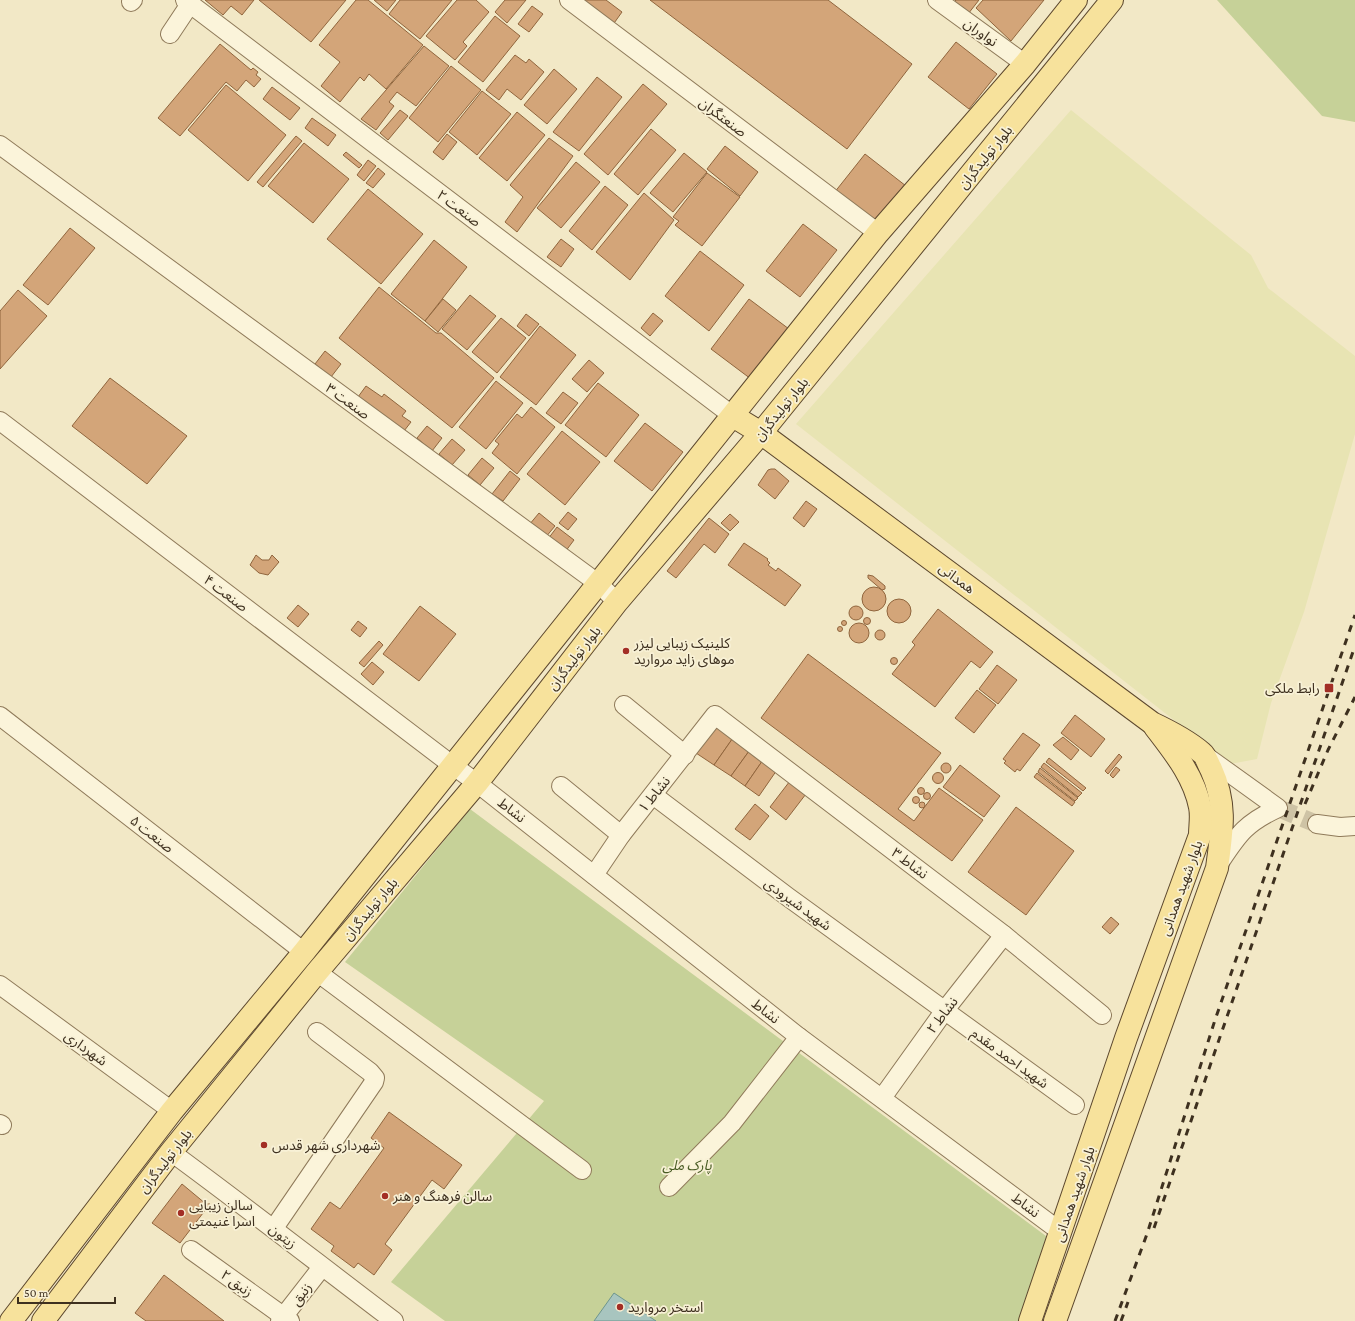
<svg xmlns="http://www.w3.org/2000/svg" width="1355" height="1321" font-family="'Crimson Pro','Noto Sans Arabic',serif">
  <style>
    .farmland { fill: #e8e4b3 }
    .green { fill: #c6d198 }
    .water { fill: #a8c5bf; stroke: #6d958e }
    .building { fill: #d3a579; stroke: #90653d }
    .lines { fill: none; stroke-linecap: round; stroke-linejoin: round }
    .minor-tunnel { stroke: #cec3a5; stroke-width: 18; stroke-dasharray: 18 9; stroke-linecap: butt }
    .minor-casing { stroke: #8f7a5a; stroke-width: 20 }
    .major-casing { stroke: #5d482e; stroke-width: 24 }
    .minor { stroke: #fbf4da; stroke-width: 18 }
    .major { stroke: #f7e29c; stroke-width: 22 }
    .rail { stroke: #3e301f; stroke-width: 3; stroke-dasharray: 7 7; stroke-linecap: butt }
    .poi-dot { fill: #a32e25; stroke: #f8f1d6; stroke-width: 1.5 }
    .labels { text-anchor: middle; stroke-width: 3.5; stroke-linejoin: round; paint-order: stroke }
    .street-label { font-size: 14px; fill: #3e301f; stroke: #f8f1d6 }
    .poi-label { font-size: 14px; fill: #3e301f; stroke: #f8f1d6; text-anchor: start }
    .park-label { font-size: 14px; font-style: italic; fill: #495c24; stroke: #f8f1d6 }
  </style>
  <rect width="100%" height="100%" fill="#f2e8c6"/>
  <path class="farmland" d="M1071,110L1251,255L1268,288L1355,356V434L1304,612L1271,703L1257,759L1230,764L796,424Z"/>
  <g class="green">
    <path d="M1217,0H1355V122L1322,116Z"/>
    <path d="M470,809L1050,1239L1021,1321H445L391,1282L544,1101L345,962Z"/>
  </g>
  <path class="water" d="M614,1293L656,1321H594Z"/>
  <g class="building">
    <path d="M205,0H254L242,15L231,6L223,15Z"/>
    <path d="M259,0H346L311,42Z"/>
    <path d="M356,0H368L423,45L386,89L369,74L364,81L360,77L340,102L321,86L340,62L319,45Z"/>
    <path d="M374,0H396L387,11Z"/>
    <path d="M400,0H452L420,39L389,14Z"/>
    <path d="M457,0H476L489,12L463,42L467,46L455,60L426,36Z"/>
    <path d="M505,0H526L507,23L495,12Z"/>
    <path d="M579,0H606L622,12L612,26Z"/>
    <path d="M650,0H828L912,64L847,149Z"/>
    <path d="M956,0H979L968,14L953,3Z"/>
    <path d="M983,0H1044L1011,41L976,8Z"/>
    <path d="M532,6L543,14L529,32L518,24Z"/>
    <path d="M495,16L520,36L483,82L458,62Z"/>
    <path d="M956,42L997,74L969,109L928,77Z"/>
    <path d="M220,44L251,70L253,68L258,72L256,75L261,79L254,87L246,80L237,91L226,82L180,136L158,118Z"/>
    <path d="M424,46L449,66L416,106L397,92L389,102L394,106L376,130L361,119Z"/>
    <path d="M515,55L526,63L529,59L544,72L521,100L507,89L499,100L486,90Z"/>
    <path d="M451,66L481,90L438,142L409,118Z"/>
    <path d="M554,69L577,89L547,124L524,105Z"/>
    <path d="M597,77L622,97L579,151L553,132Z"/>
    <path d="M643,84L667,104L608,175L584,154Z"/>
    <path d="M226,85L286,135L248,181L188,130Z"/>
    <path d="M272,87L300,108L290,120L263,99Z"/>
    <path d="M482,91L511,114L477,155L449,132Z"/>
    <path d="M400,110L408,116L388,140L380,133Z"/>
    <path d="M517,112L545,135L507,181L479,158Z"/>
    <path d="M312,118L336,135L328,146L305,128Z"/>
    <path d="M651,129L676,150L638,195L614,174Z"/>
    <path d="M447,134L457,142L443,160L433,152Z"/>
    <path d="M296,136L302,141L263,187L257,182Z"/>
    <path d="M549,138L573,156L517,232L505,222L523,197L510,185Z"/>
    <path d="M304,143L349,179L313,223L268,186Z"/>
    <path d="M725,146L758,172L740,196L707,169Z"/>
    <path d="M346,152L362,165L359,168L343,155Z"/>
    <path d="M684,153L707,172L673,212L650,193Z"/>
    <path d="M865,154L906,186L880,219L868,220L834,193Z"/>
    <path d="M368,160L376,166L364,181L357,175Z"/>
    <path d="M576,162L600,182L561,228L537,208Z"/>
    <path d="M378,168L385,174L373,188L366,183Z"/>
    <path d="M707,173L740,197L702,246L675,225L679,221L673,217Z"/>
    <path d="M605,186L628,205L592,250L569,231Z"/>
    <path d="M368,189L423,234L381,284L327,239Z"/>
    <path d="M644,193L674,220L630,280L596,252Z"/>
    <path d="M803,224L837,250L800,297L766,271Z"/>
    <path d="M70,228L95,248L48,305L23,285Z"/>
    <path d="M561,239L574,249L561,267L547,257Z"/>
    <path d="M434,240L467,267L425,321L391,294Z"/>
    <path d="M700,251L744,285L709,331L665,296Z"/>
    <path d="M379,287L436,333H441L494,378L452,428L339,338Z"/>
    <path d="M18,290L47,316L0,369V311Z"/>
    <path d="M470,295L496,316L467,350L442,329Z"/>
    <path d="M443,299L456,310L438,332L425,321Z"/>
    <path d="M749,299L789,329L751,379L711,349Z"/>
    <path d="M653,313L663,321L650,336L641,328Z"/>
    <path d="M526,314L539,324L529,336L517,326Z"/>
    <path d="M501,318L526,338L497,373L472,352Z"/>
    <path d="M540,326L576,355L536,405L500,377Z"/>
    <path d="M325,351L341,364L331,377L315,364Z"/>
    <path d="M589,360L604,373L587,392L572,379Z"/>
    <path d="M110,378L187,436L147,484L72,426Z"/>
    <path d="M496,381L523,403L486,449L459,427Z"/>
    <path d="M598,383L639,415L606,457L565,425Z"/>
    <path d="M366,386L382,397L384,394L406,411L402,416L411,422L404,431L358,397Z"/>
    <path d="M563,392L578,403L561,424L546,413Z"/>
    <path d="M531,407L555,427L517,474L492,453L499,444L495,441L517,414L522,418Z"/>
    <path d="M645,423L683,452L652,491L614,461Z"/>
    <path d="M427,426L442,438L432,451L417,438Z"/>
    <path d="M562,431L600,462L565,505L527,474Z"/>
    <path d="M452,439L465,450L452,465L439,454Z"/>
    <path d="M482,458L494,468L480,485L468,475Z"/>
    <path d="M771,469H775L789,481L775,499L758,485L768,470Z"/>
    <path d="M510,471L520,479L503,501L492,494Z"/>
    <path d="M806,501L817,509L804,527L793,518Z"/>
    <path d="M568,512L577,519L568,530L559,523Z"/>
    <path d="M539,513L555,526L545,538L529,525Z"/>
    <path d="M730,514L739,522L730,531L721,523Z"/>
    <path d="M709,518L729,534L715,553L704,544L676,578L667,571Z"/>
    <path d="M557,527L574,540L565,552L548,539Z"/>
    <path d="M744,543L768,559L767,560L770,563L768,565L776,571L778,568L801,585L785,606L728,565Z"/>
    <path d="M256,555L262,560H269L272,555L279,562L268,575L259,573L250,565Z"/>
    <path d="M868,575L873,576L885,586V589L882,590L868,578Z"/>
    <circle cx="874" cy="599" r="12"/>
    <circle cx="899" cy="611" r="12"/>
    <path d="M298,605L309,614L298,627L287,618Z"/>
    <path d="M420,606L456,634L419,681L383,654Z"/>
    <circle cx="856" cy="613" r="7"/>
    <path d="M938,609L993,652L980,668L971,661L935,707L892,674L915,645L912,642Z"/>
    <circle cx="867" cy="621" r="3.5"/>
    <circle cx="844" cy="623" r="2.5"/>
    <path d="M358,621L367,628L360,637L351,630Z"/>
    <circle cx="859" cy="633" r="10"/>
    <circle cx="840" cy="629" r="2.5"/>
    <circle cx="880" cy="635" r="5"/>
    <path d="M379,641L383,645L364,667L359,663Z"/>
    <path d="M808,654L941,753L898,809L914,821L939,788L983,820L952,861L761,718Z"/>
    <circle cx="894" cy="661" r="3.5"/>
    <path d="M372,662L384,672L373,685L361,674Z"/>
    <path d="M997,665L1017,680L998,704L979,689Z"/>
    <path d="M977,690L996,705L974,733L955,718Z"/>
    <path d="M1075,715L1105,739L1091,757L1061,733Z"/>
    <path d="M717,723L735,735L714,765L696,753Z"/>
    <path d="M1023,733L1040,745L1020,771L1017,769L1015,772L1004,763L1006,761L1003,759Z"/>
    <path d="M735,735L752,747L731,776L714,765Z"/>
    <path d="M1063,737L1079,750L1071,760L1053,745Z"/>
    <path d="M752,747L765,757L745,786L731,776Z"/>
    <path d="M1119,754L1122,757L1108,774L1105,771Z"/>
    <path d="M765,757L779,767L759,796L745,786Z"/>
    <path d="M1049,758L1086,788L1083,791L1046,762Z"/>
    <circle cx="946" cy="768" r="5"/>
    <path d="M1044,763L1082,793L1078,797L1041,767Z"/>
    <path d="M960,765L1000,796L984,817L943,787Z"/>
    <path d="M1116,767L1120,770L1113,778L1110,775Z"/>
    <path d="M1040,768L1078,798L1075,801L1038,772Z"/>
    <circle cx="938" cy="778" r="5.5"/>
    <path d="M1037,773L1075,802L1072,806L1034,777Z"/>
    <path d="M793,777L809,790L786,820L770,807Z"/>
    <circle cx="921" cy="791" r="3.5"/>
    <circle cx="927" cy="796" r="3.5"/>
    <circle cx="916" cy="800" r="3.5"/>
    <circle cx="922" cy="805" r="3"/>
    <path d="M755,804L769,816L750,840L735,829Z"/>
    <path d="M1016,807L1074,851L1026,915L968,872Z"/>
    <path d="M1111,917L1119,924L1110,934L1102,927Z"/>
    <path d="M389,1112L462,1165L444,1189L432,1180L385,1244L392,1250L374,1275L358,1263L354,1268L331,1251L334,1246L311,1229L330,1202L340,1209L384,1148L371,1138Z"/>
    <path d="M182,1184L206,1204H210L180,1243L152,1223Z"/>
    <path d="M164,1275L224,1321H146L135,1313Z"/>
  </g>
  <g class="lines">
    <path class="minor-tunnel" d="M1278,808L1317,824"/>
    <defs>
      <g id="minor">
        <path d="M185,0L733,416"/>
        <path d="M569,0L878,233"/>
        <path d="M937,0L1025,64"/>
        <path d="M131,2L133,0"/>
        <path d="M170,34L190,4"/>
        <path d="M0,145L599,584L617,602"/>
        <path d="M0,421L452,765L477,783L799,1037L1061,1232"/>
        <path d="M624,705L685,755"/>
        <path d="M0,716L304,952"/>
        <path d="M1203,754L1278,808C1244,824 1238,835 1218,865"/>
        <path d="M561,786L621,835"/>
        <path d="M653,795L788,897L1075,1105"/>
        <path d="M1317,824L1340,827L1355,826"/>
        <path d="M594,875L621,835L715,715L1004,935L1102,1015"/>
        <path d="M317,972L582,1170"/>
        <path d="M0,985L172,1111"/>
        <path d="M882,1098L945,1010L1004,935"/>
        <path d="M0,1124L2,1125"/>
        <path d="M171,1152C246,1207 320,1265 394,1321"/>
        <path d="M669,1187L732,1123L799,1037"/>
        <path d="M274,1228L374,1082L375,1078L370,1072L317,1032"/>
        <path d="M191,1250L290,1321"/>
        <path d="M280,1321L322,1267"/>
      </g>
      <g id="major">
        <path d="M733,416L761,433L1152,723C1169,731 1187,740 1202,753C1206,756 1208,764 1211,769C1227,804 1222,831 1217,868L1055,1321"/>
        <path d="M11,1321L172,1111L304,952L878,233L1025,64L1076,0"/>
        <path d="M43,1321L171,1152L317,972L477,783L617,602L761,433L1112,0"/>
        <path d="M1030,1321L1126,1038L1200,835C1200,826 1202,816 1200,807C1194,776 1174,752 1155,727"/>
      </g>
    </defs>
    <use href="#minor" class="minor-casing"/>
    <use href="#major" class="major-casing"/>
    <use href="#minor" class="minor"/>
    <use href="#major" class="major"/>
    <g class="rail">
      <path d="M1305,804L1328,750L1355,697"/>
      <path d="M1154,1228L1355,646"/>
      <path d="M1115,1321L1147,1234L1215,1020L1355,615"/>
      <path d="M1121,1321L1128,1302"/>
    </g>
  </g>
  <g class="poi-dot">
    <circle cx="626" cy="651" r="4"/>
    <rect x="1324" y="683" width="10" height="10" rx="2"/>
    <circle cx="264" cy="1145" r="4"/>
    <circle cx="385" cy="1196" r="4"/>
    <circle cx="181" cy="1213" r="4"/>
    <circle cx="620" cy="1307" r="4"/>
  </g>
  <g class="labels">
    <g class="street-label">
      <text transform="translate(981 32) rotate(36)" y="5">نواوران</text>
      <text transform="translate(723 117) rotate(37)" y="5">صنعتگران</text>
      <text transform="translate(985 157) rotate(-51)" y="5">بلوار تولیدگران</text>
      <text transform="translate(459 208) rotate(37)" y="5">صنعت ۲</text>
      <text transform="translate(348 401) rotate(36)" y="5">صنعت ۳</text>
      <text transform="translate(781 409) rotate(-51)" y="5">بلوار تولیدگران</text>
      <text transform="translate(957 578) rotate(37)" y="5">همدانی</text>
      <text transform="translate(226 593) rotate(37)" y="5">صنعت ۴</text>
      <text transform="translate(574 658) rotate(-52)" y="5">بلوار تولیدگران</text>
      <text transform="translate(654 794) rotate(-51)" y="5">نشاط ۱</text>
      <text transform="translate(512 810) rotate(38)" y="5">نشاط</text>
      <text transform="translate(152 834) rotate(38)" y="5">صنعت ۵</text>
      <text transform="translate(910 863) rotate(37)" y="5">نشاط ۳</text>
      <text transform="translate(1181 888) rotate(-70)" y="5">بلوار شهید همدانی</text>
      <text transform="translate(798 904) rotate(36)" y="5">شهید شیرودی</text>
      <text transform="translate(370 909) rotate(-50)" y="5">بلوار تولیدگران</text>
      <text transform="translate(766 1011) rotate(38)" y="5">نشاط</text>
      <text transform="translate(942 1015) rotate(-53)" y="5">نشاط ۲</text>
      <text transform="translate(86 1048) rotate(36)" y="5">شهرداری</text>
      <text transform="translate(1010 1058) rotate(36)" y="5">شهید احمد مقدم</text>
      <text transform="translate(165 1161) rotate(-52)" y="5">بلوار تولیدگران</text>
      <text transform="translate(1074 1194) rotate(-71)" y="5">بلوار شهید همدانی</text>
      <text transform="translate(1026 1205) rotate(37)" y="5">نشاط</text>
      <text transform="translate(283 1236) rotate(39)" y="5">زیتون</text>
      <text transform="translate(237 1283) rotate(36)" y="5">زنبق ۲</text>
      <text transform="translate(301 1294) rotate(-53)" y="5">زنبق</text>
    </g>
    <g class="poi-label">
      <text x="634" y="648">کلینیک زیبایی لیزر<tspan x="634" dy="16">موهای زاید مروارید</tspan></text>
      <text x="1320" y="693" text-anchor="end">رابط ملکی</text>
      <text x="272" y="1150">شهرداری شهر قدس</text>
      <text x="393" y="1201">سالن فرهنگ و هنر</text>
      <text x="189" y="1210">سالن زیبایی<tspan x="189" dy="16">اسرا غنیمتی</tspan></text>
      <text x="628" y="1312">استخر مروارید</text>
    </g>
    <g class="park-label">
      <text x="687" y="1170">پارک ملی</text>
    </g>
  </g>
  <path d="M18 1297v6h97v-6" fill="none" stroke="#3e301f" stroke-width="2"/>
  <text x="24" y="1297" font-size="12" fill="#3e301f" stroke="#f8f1d6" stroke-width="3" paint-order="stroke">50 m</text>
</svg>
